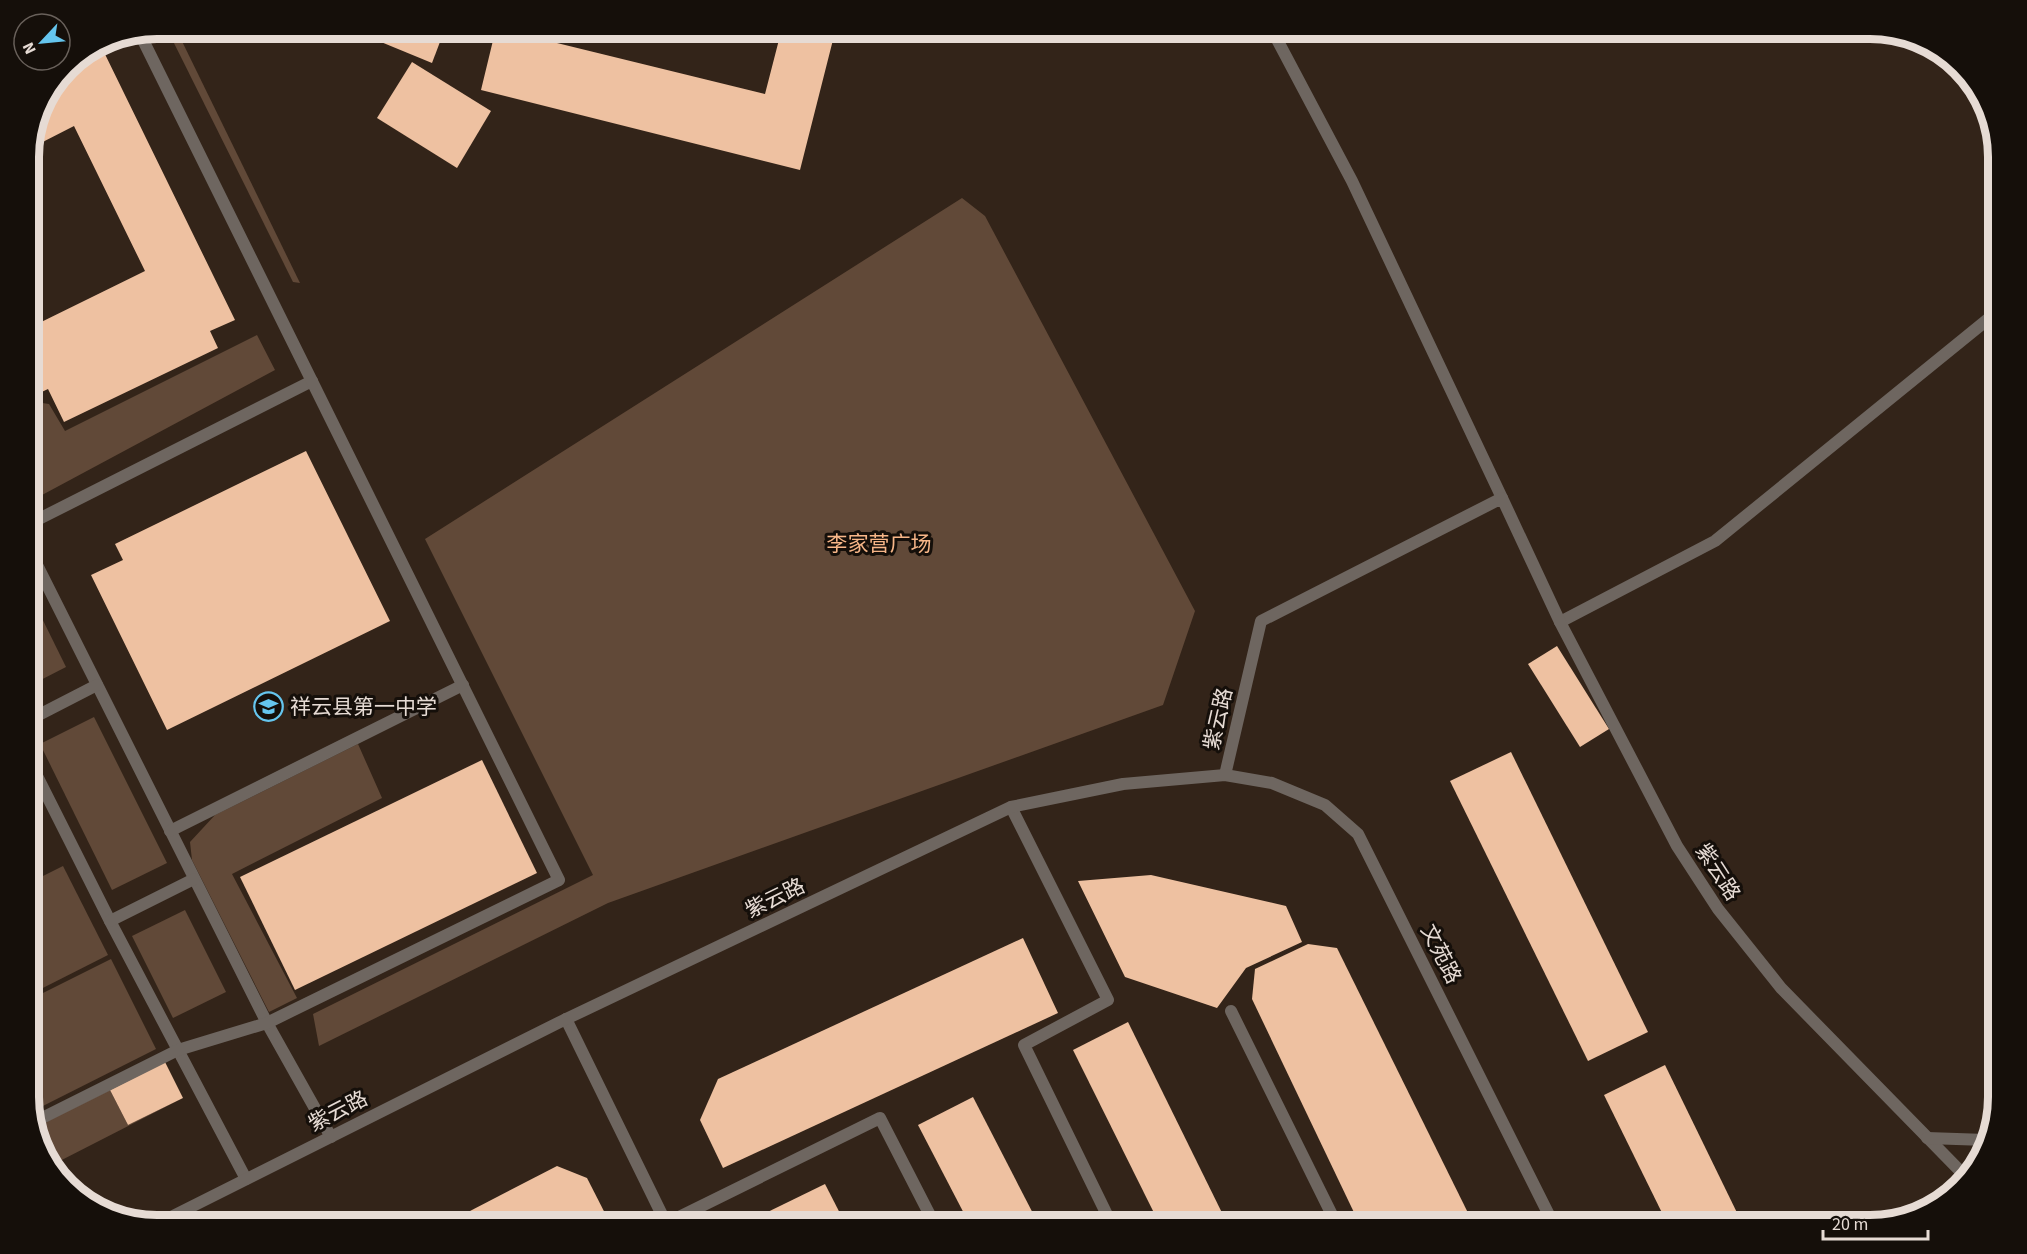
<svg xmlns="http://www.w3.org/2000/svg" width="2027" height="1254" font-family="'Source Sans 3','Noto Sans SC',sans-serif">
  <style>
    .green { fill: #614938 }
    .building { fill: #eec1a1 }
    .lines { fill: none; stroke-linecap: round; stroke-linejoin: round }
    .service { stroke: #6e6660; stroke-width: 12 }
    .minor { stroke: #6e6660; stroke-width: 12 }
    .tertiary { stroke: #6e6660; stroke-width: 12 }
    .labels { text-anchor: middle; stroke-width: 6; stroke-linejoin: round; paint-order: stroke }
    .park-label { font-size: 21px; fill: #f7b688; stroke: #150f0a }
    .poi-label { font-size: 21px; fill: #e6dbd4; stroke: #150f0a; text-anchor: start }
    .street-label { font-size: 21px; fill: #e6dbd4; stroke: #150f0a }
    .rim { fill: none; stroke: #e6dbd4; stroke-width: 8 }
  </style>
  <rect width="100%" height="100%" fill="#332419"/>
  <g class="green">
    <path d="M167,29H176L300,283L293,282Z"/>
    <path d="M962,198L985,216L1195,611L1163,705L608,903L319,1046L313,1014L593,875L425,539Z"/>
    <path d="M257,335L275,370L29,502V401L49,404L65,431Z"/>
    <path d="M29,592L66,667L29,686Z"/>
    <path d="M94,717L167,863L112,890L40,744Z"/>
    <path d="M358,744L382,798L232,874L297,998L269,1012L192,860L190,842L215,815Z"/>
    <path d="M63,866L108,955L29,995V883Z"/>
    <path d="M185,910L226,992L173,1018L132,936Z"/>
    <path d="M111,959L156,1049L31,1112L29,1000Z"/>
    <path d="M110,1090L128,1125L183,1098L50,1166L35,1127Z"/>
  </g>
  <g class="building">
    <path d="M347,28H430L443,34L432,63Z"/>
    <path d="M496,28L765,94L782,28H836L800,170L481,90Z"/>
    <path d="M100,44L235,320L210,331L218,348L64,422L48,389L29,398V328L145,271L74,126L29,149L38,107L66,66Z"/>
    <path d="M412,62L491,111L457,168L377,118Z"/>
    <path d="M306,451L390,621L167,730L91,575L123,560L115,544Z"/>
    <path d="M1557,646L1609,729L1580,747L1528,664Z"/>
    <path d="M1511,752L1648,1032L1588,1061L1450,781Z"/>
    <path d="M482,760L537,873L295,990L240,877Z"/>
    <path d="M1151,875L1286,906L1302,942L1246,968L1217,1008L1125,977L1078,881Z"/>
    <path d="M1023,938L1058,1013L723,1168L700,1120L718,1079Z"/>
    <path d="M1308,944L1337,948L1474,1225H1360L1252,999L1255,969Z"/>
    <path d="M1128,1022L1228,1225H1160L1073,1050Z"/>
    <path d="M165,1062L183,1098L128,1125L110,1090Z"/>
    <path d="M1665,1065L1743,1225H1668L1604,1095Z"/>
    <path d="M973,1097L1039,1225H970L918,1125Z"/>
    <path d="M557,1166L587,1178L611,1225H443Z"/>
    <path d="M825,1184L846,1225H751L749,1221Z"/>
  </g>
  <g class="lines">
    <g class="service">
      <path d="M29,524L312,381"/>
      <path d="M29,549L267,1023L331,1137"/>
      <path d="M29,720L97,685"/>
      <path d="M29,760L110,921L246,1179"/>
      <path d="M1011,807L1108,1000L1024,1045L1112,1225"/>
      <path d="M170,831L463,685"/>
      <path d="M110,921L194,879"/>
      <path d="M1231,1011L1337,1225"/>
      <path d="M34,1122L178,1050L267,1023L559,880L139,32"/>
      <path d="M663,1225L880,1118L935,1225"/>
    </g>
    <g class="minor">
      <path d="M1271,28L1352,181L1502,498"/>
      <path d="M1560,622L1715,541L1998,311"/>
      <path d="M1225,775L1261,621L1502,498L1560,622L1677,846L1718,909L1781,988L1967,1178"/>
      <path d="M566,1019L667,1225"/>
      <path d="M1927,1138L1986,1140"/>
    </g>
    <path class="tertiary" d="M155,1225L566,1019L1011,807L1123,784L1225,775L1272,783L1325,805L1358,834L1554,1225"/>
  </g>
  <defs>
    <symbol id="school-ring" viewBox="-11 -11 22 22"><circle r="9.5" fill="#150f0a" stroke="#65c5ee" stroke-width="1.5"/><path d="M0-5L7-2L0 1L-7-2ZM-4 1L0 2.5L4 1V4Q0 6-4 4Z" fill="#65c5ee"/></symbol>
  </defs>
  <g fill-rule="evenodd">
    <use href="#school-ring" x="252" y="690" width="33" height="33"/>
  </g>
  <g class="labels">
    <g class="park-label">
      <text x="879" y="551">李家营广场</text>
    </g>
    <g class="poi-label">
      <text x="290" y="714">祥云县第一中学</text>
    </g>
    <g class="street-label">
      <text transform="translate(1218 719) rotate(-77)" y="7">紫云路</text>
      <text transform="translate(1718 872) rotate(57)" y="7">紫云路</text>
      <text transform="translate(775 898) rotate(-26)" y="7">紫云路</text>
      <text transform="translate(1441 954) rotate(63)" y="7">文苑路</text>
      <text transform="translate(338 1111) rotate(-27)" y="7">紫云路</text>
    </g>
  </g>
  <path d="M0 0H2027V1254H0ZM157 39H1870A118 118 0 0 1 1988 157V1097A118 118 0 0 1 1870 1215H157A118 118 0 0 1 39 1097V157A118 118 0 0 1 157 39Z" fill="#150f0a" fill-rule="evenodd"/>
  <path class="rim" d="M157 39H1870A118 118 0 0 1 1988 157V1097A118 118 0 0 1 1870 1215H157A118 118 0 0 1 39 1097V157A118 118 0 0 1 157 39Z"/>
  <g transform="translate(42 42) rotate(244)"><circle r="28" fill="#150f0a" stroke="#69615b" stroke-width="1.5"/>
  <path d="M0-4.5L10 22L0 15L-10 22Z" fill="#65c5ee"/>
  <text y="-9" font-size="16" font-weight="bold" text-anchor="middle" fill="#e6dbd4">N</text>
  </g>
  <path d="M1823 1230v9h105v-9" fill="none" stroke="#e6dbd4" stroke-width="3"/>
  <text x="1832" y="1230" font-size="18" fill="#e6dbd4" stroke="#150f0a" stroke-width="4.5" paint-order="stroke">20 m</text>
</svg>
